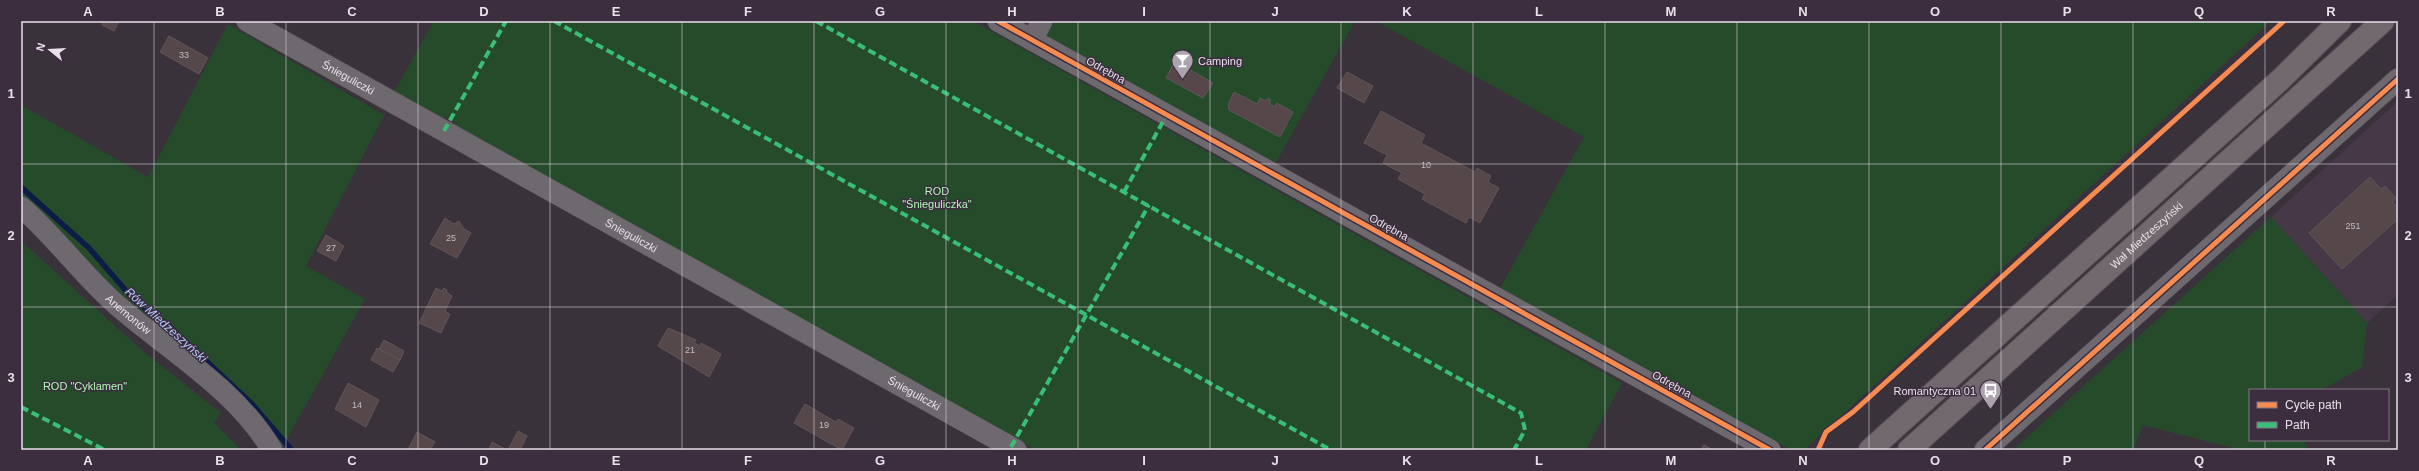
<svg xmlns="http://www.w3.org/2000/svg" width="2419" height="471" font-family="Helvetica,sans-serif">
  <style>
    .commercial { fill: #463846 }
    .green { fill: #264b2b }
    .lines { fill: none; stroke-linecap: round; stroke-linejoin: round }
    .stream { stroke: #0c1c47; stroke-width: 5.5 }
    .building { fill: #56474a; stroke: #5e5659 }
    .street-casing { stroke: #554e56; stroke-width: 22 }
    .secondary-casing { stroke: #554e56; stroke-width: 24 }
    .street { stroke: #6e686f; stroke-width: 21 }
    .secondary { stroke: #72696f; stroke-width: 22 }
    .quiet { stroke: #3abd76; stroke-width: 4; stroke-dasharray: 8 4; stroke-linecap: butt }
    .cycleway-casing { stroke: #3c2e3f; stroke-width: 8 }
    .cycleway { stroke: #f68b52; stroke-width: 5 }
    .grid { fill: none; stroke: #e8e0ea; stroke-width: 1; stroke-opacity: 0.55 }
    .labels { text-anchor: middle; stroke-width: 3; stroke-linejoin: round; paint-order: stroke }
    .number-label { font-size: 9px; fill: #c4bac2 }
    .poi-label { font-size: 11px; fill: #e8e0ea; stroke: #3c2e3f; text-anchor: start }
    .street-label { font-size: 11px; fill: #e8e0ea; stroke: #3c2e3f }
    .park-label { font-size: 11px; fill: #acf9b3; stroke: #3c2e3f }
    .water-label { font-size: 12px; font-style: italic; fill: #b3cafa; stroke: #3c2e3f }
    .neatline { fill: none; stroke: #e8e0ea; stroke-width: 1.5 }
    .grid-label { font-size: 13px; text-anchor: middle; font-weight: bold; fill: #e8e0ea }
  </style>
  <rect width="100%" height="100%" fill="#39323b"/>
  <path class="commercial" d="M2398,101V295L2367,323L2271,217Z"/>
  <g class="green">
    <path d="M434,21H973L1622,383L1586,450H1036L455,127L454,121L446,117L441,119L394,92Z"/>
    <path d="M1054,21H1355L1275,164L1045,36Z"/>
    <path d="M1376,21H2271L1804,450L1787,448L1499,290L1584,137Z"/>
    <path d="M228,24L384,115L306,266L365,299L283,446L263,419L121,301L21,195V105L148,177Z"/>
    <path d="M2271,217L2367,323L2362,367L2322,390H2250V440H2304L2308,450H2241L2143,425L2133,450H2013Z"/>
    <path d="M21,241L144,352L221,413L214,423L241,450H21Z"/>
  </g>
  <g class="lines">
    <path class="stream" d="M21,187L89,248L134,300L169,326L251,403L291,449"/>
  </g>
  <g class="building">
    <path d="M104,21H119L114,31L102,25Z"/>
    <path d="M169,36L208,58L199,74L160,52Z"/>
    <path d="M1175,61L1213,83L1203,98L1166,78Z"/>
    <path d="M1347,72L1373,86L1364,103L1337,88Z"/>
    <path d="M1234,92L1257,104L1260,98L1266,101L1268,98L1271,100L1269,103L1275,107L1277,103L1293,112L1280,137L1229,110L1228,105Z"/>
    <path d="M1381,111L1425,135L1421,143L1475,172L1477,168L1491,176L1488,182L1499,188L1480,223L1469,217L1466,223L1422,199L1425,194L1398,179L1402,173L1383,163L1387,155L1364,143Z"/>
    <path d="M2370,177L2381,189L2385,186L2396,198L2392,202L2398,208V219L2342,269L2309,233Z"/>
    <path d="M445,218L454,224L459,221L464,229L471,233L457,258L430,244Z"/>
    <path d="M326,235L344,246L336,261L317,251Z"/>
    <path d="M436,288L442,291L444,288L447,290L446,292L452,296L445,311L450,314L441,333L419,323Z"/>
    <path d="M668,328L696,340L694,343L700,346L701,343L721,354L709,377L658,346Z"/>
    <path d="M384,340L404,351L400,360L379,349Z"/>
    <path d="M377,348L400,360L393,372L371,360Z"/>
    <path d="M348,383L379,400L366,427L335,409Z"/>
    <path d="M805,404L836,422L838,419L854,428L842,450L794,423Z"/>
    <path d="M518,431L527,436L520,450H508Z"/>
    <path d="M417,432L435,442L430,450H413L409,448Z"/>
    <path d="M492,442L507,450H489Z"/>
    <path d="M1704,445L1713,450H1701Z"/>
  </g>
  <g class="lines">
    <defs>
      <g id="street">
        <path id="s1" d="M247,21L1016,450"/>
        <path d="M998,21L1770,450"/>
        <path d="M1032,40L1042,21"/>
        <path id="s2" d="M21,207C56,237 83,276 118,306C171,352 236,389 272,450"/>
        <path d="M1985,450L2398,79"/>
      </g>
      <g id="secondary">
        <path d="M1870,450L2280,80L2340,21"/>
        <path id="s3" d="M1909,450L2383,21"/>
      </g>
    </defs>
    <use href="#street" class="street-casing"/>
    <use href="#secondary" class="secondary-casing"/>
    <use href="#street" class="street"/>
    <use href="#secondary" class="secondary"/>
    <g class="quiet">
      <path d="M554,21L1331,450"/>
      <path d="M816,21L1521,413L1525,430L1514,450"/>
      <path d="M444,131L506,21"/>
      <path d="M1124,192L1170,109"/>
      <path d="M21,407L105,450"/>
      <path d="M1011,447L1149,205"/>
    </g>
    <defs>
      <g id="cycleway">
        <path d="M998,21L1770,450"/>
        <path d="M1818,450L1826,432L1853,412L2284,21"/>
        <path d="M1985,450L2398,79"/>
      </g>
    </defs>
    <use href="#cycleway" class="cycleway-casing"/>
    <use href="#cycleway" class="cycleway"/>
  </g>
  <path class="grid" d="M154,21V450M286,21V450M418,21V450M550,21V450M682,21V450M814,21V450M946,21V450M1078,21V450M1210,21V450M1341,21V450M1473,21V450M1605,21V450M1737,21V450M1869,21V450M2001,21V450M2133,21V450M2265,21V390M21,164H2398M21,307H2398M2265,440V450"/>
  <defs>
    <symbol id="bar-pin" viewBox="-11 -11 22 30"><path d="M0 17L-7.5 6A9.5 9.5 0 1 1 7.5 6Z" fill="#aba3ad" stroke="#3c2e3f"/><path d="M-6-5H6L.8 .8V4.5H3.5V6h-7V4.5H-.8V.8Z" fill="#fff"/></symbol>
    <symbol id="bus-pin" viewBox="-11 -11 22 30"><path d="M0 17L-7.5 6A9.5 9.5 0 1 1 7.5 6Z" fill="#aba3ad" stroke="#3c2e3f"/><path d="M-5-6H5V4H4V6H2V4H-2V6H-4V4H-5ZM-3.5-4V0h7V-4ZM-3.5 1.2v1.5H-2V1.2ZM2 1.2v1.5H3.5V1.2Z" fill="#fff"/></symbol>
  </defs>
  <g fill-rule="evenodd">
    <use href="#bar-pin" x="1170" y="48" width="25" height="34"/>
    <use href="#bus-pin" x="1978" y="378" width="25" height="34"/>
  </g>
  <g class="labels">
    <g class="number-label">
      <text x="184" y="58">33</text>
      <text x="1426" y="168">10</text>
      <text x="2353" y="229">251</text>
      <text x="451" y="241">25</text>
      <text x="331" y="251">27</text>
      <text x="690" y="353">21</text>
      <text x="357" y="408">14</text>
      <text x="824" y="428">19</text>
    </g>
    <g class="poi-label">
      <text x="1198" y="65">Camping</text>
      <text x="1976" y="395" text-anchor="end">Romantyczna 01</text>
    </g>
    <g class="street-label">
      <text transform="translate(1106 70) rotate(29)" y="4">Odrębna</text>
      <text dy="4" stroke="none"><textPath href="#s1" startOffset="116">Śnieguliczki</textPath></text>
      <text transform="translate(1389 227) rotate(29)" y="4">Odrębna</text>
      <text dy="4" stroke="none"><textPath href="#s1" startOffset="440">Śnieguliczki</textPath></text>
      <text dy="4" stroke="none"><textPath href="#s3" startOffset="320">Wał Miedzeszyński</textPath></text>
      <text dy="4" stroke="none"><textPath href="#s2" startOffset="152">Anemonów</textPath></text>
      <text transform="translate(1672 384) rotate(29)" y="4">Odrębna</text>
      <text dy="4" stroke="none"><textPath href="#s1" startOffset="764">Śnieguliczki</textPath></text>
    </g>
    <g class="park-label">
      <text x="937" y="195">ROD<tspan x="937" dy="13">"Śnieguliczka"</tspan></text>
      <text x="85" y="390">ROD "Cyklamen"</text>
    </g>
    <g class="water-label">
      <text transform="translate(166 325) rotate(42)" y="4">Rów Miedzeszyński</text>
    </g>
  </g>
  <rect width="2419" height="471" fill="none" stroke="#3c2e3f" stroke-width="44"/>
  <rect x="2249" y="389" width="140" height="52" fill="#3c2e3f" stroke="#817583"/>
  <rect x="2257" y="402" width="20" height="6" fill="#f68b52" stroke="#817583"/>
  <text x="2285" y="409" font-size="12" fill="#e8e0ea">Cycle path</text>
  <rect x="2257" y="422" width="20" height="6" fill="#3abd76" stroke="#817583"/>
  <text x="2285" y="429" font-size="12" fill="#e8e0ea">Path</text>
  <g transform="translate(50 50) rotate(288)" stroke="#3c2e3f" stroke-width="3" paint-order="stroke">
  <path d="M0-3L7 15L0 10L-7 15Z" fill="#e8e0ea"/>
  <text y="-6" font-size="11" font-weight="bold" text-anchor="middle" fill="#e8e0ea">N</text>
  </g>
  <rect x="22" y="22" width="2375" height="427" class="neatline"/>
  <g class="grid-label">
    <text x="88" y="16">A</text>
    <text x="220" y="16">B</text>
    <text x="352" y="16">C</text>
    <text x="484" y="16">D</text>
    <text x="616" y="16">E</text>
    <text x="748" y="16">F</text>
    <text x="880" y="16">G</text>
    <text x="1012" y="16">H</text>
    <text x="1144" y="16">I</text>
    <text x="1275" y="16">J</text>
    <text x="1407" y="16">K</text>
    <text x="1539" y="16">L</text>
    <text x="1671" y="16">M</text>
    <text x="1803" y="16">N</text>
    <text x="1935" y="16">O</text>
    <text x="2067" y="16">P</text>
    <text x="2199" y="16">Q</text>
    <text x="2331" y="16">R</text>
    <text x="11" y="98">1</text>
    <text x="2408" y="98">1</text>
    <text x="11" y="240">2</text>
    <text x="2408" y="240">2</text>
    <text x="11" y="382">3</text>
    <text x="2408" y="382">3</text>
    <text x="88" y="465">A</text>
    <text x="220" y="465">B</text>
    <text x="352" y="465">C</text>
    <text x="484" y="465">D</text>
    <text x="616" y="465">E</text>
    <text x="748" y="465">F</text>
    <text x="880" y="465">G</text>
    <text x="1012" y="465">H</text>
    <text x="1144" y="465">I</text>
    <text x="1275" y="465">J</text>
    <text x="1407" y="465">K</text>
    <text x="1539" y="465">L</text>
    <text x="1671" y="465">M</text>
    <text x="1803" y="465">N</text>
    <text x="1935" y="465">O</text>
    <text x="2067" y="465">P</text>
    <text x="2199" y="465">Q</text>
    <text x="2331" y="465">R</text>
  </g>
</svg>
